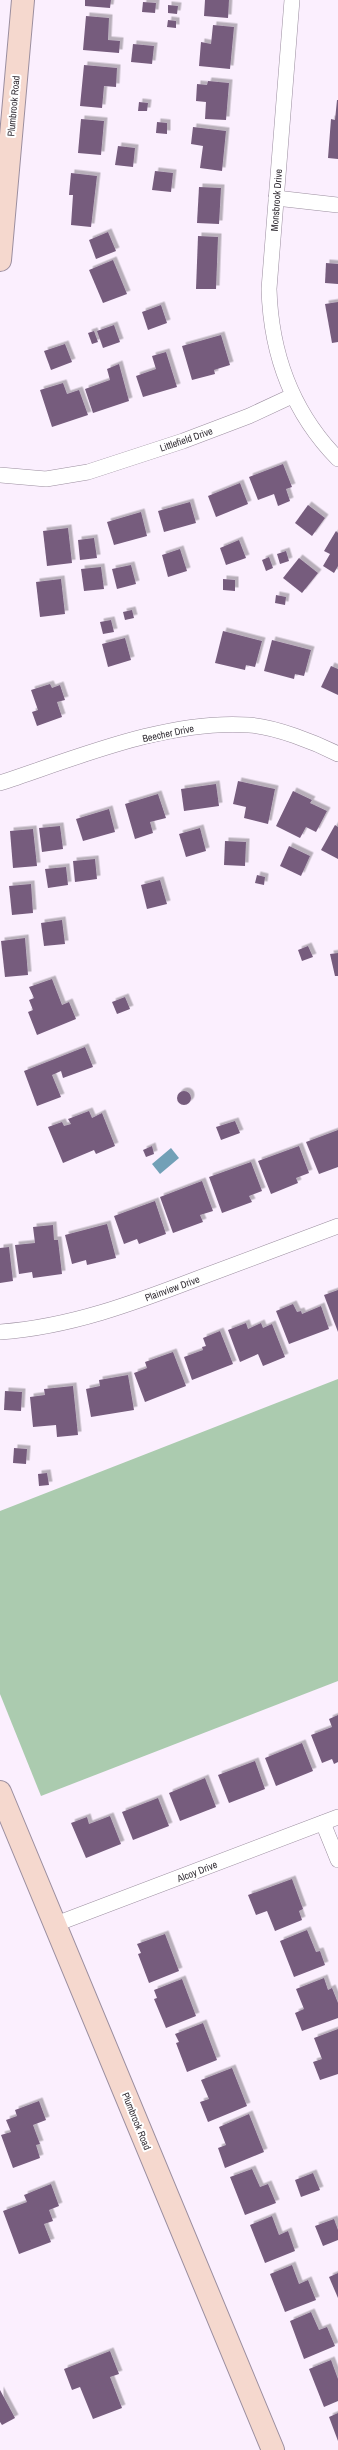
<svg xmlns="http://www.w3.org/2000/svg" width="338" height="2450" font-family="'Archivo Narrow',sans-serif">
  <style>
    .green { fill: #abcbaf }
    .water { fill: #72a0b7 }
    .building { fill: #765c7d; filter: url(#shadow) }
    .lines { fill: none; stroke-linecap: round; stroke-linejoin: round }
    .street-casing { stroke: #9b8e9f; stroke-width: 16 }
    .secondary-casing { stroke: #9b8e9f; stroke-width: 24 }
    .street { stroke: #fff; stroke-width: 15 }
    .secondary { stroke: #f5d8ce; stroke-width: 22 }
    .labels { text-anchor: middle; stroke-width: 4; stroke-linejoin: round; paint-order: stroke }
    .street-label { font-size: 10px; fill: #342f36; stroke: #fff }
  </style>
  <defs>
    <filter id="shadow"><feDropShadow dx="3.5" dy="-3.5" stdDeviation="0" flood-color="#0004"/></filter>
  </defs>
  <rect width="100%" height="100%" fill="#fbeffe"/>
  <path class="green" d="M338,1379V1681L41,1796L0,1694V1511Z"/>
  <path class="water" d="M171,1148L179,1158L160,1174L152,1164Z"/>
  <g class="building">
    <path d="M85,0H111L110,8L85,6Z"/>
    <path d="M205,0H229L228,18L204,16Z"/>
    <path d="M143,2L156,3L155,13L142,12Z"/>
    <path d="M168,5L178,6L177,14L168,13Z"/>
    <path d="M86,16L109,18L108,40L120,41L119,53L83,50Z"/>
    <path d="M168,20L176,21V28L167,27Z"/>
    <path d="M213,25L234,27L230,69L199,66L201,42L211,44Z"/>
    <path d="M133,44L154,46L152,64L131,62Z"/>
    <path d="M84,65L117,68L116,87L104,86L102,108L80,106Z"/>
    <path d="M208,81L229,83L226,120L205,119L206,102L196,101L197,84L207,85Z"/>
    <path d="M337,100H338V159L328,158L331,119L335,120Z"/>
    <path d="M139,102L148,103L147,111H138Z"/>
    <path d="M81,119L104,121L101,155L78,153Z"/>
    <path d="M157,122L167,123V134L156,133Z"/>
    <path d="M193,127L226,131L222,171L200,168L203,146L191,144Z"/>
    <path d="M118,146L135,148L133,167L115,165Z"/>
    <path d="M155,171L173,173L171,192L152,190Z"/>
    <path d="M71,173L97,176L91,227L71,225L73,195H69Z"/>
    <path d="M199,187L221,188L219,224L197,223Z"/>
    <path d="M108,232L116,251L96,259L89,240Z"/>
    <path d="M198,236L218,237L216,289H196Z"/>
    <path d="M113,260L127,294L103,303L89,270Z"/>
    <path d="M326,263L338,264V284L325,283Z"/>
    <path d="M338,302V342L332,343L325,304Z"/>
    <path d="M161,305L167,323L148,330L142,312Z"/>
    <path d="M114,325L120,342L103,348L97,331Z"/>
    <path d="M94,331L98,342L92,344L88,333Z"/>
    <path d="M221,335L230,365L214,370L215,374L192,380L182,346Z"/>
    <path d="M65,344L72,362L51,370L44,351Z"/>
    <path d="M166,352L177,387L143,397L136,376L156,369L152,356Z"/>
    <path d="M119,364L129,401L93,413L85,389L110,380L107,369Z"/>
    <path d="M63,383L67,394L79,390L88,415L52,427L40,390Z"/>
    <path d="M283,464L292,487L286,489L290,501L278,506L274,494L258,500L249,477Z"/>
    <path d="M240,483L248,504L216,517L208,496Z"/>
    <path d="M190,502L196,523L164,532L158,511Z"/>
    <path d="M308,505L325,518L312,536L295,523Z"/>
    <path d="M141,512L147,536L114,545L107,522Z"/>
    <path d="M68,528L72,563L47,566L43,531Z"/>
    <path d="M336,531L338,533V566L334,573L323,566L330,554L324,551Z"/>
    <path d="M94,538L97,558L80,560L78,540Z"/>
    <path d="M239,540L246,558L226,565L220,548Z"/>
    <path d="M180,549L187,571L168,577L162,555Z"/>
    <path d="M286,551L289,561L280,564L277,554Z"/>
    <path d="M269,557L273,568L266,571L262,560Z"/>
    <path d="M299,558L318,573L302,593L283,578Z"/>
    <path d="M131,565L136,584L117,589L112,569Z"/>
    <path d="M101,567L104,589L84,591L81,569Z"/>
    <path d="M61,579L65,614L40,617L36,582Z"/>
    <path d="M223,579L235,580V591L223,590Z"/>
    <path d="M276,595L286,597L285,605L275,603Z"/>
    <path d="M132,610L134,618L125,620L123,612Z"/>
    <path d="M111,620L114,632L103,634L100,622Z"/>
    <path d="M223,631L262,641L255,667L246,665L245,670L215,663Z"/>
    <path d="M125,638L131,660L108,667L102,644Z"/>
    <path d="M272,640L311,650L304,676L295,674L294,679L264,671Z"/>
    <path d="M331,666L338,669V695L321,687Z"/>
    <path d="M50,684L52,688L60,685L65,700L57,702L62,717L37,726L32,712L38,710L31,690Z"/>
    <path d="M238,781L275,789L268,824L244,818L246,807L233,804Z"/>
    <path d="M216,784L219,806L184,811L181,789Z"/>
    <path d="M293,791L312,800L310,803L327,811L316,832L306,827L300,838L276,826Z"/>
    <path d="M158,794L166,818L150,822L153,833L135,839L125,804Z"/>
    <path d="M109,809L115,832L83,841L76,819Z"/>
    <path d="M335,825L338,827V859L321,850Z"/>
    <path d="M60,826L63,849L42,852L39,828Z"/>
    <path d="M200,828L206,851L186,857L179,834Z"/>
    <path d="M33,829L37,866L13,868L10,831Z"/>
    <path d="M225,841L246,842L245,866L224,865Z"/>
    <path d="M289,846L310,856L301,876L280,866Z"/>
    <path d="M95,859L97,879L75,882L73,861Z"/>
    <path d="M66,867L68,885L48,888L45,869Z"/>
    <path d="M257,875L265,877L264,885L255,883Z"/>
    <path d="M160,880L167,904L147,909L141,885Z"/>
    <path d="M31,884L33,913L12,915L9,886Z"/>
    <path d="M62,920L65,944L44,946L41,923Z"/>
    <path d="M25,938L28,975L5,977L1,941Z"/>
    <path d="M308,946L313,957L302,961L298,950Z"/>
    <path d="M338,953V976H335L330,954Z"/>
    <path d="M52,979L62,1005L69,1002L76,1019L37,1035L28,1012L33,1010L29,1000L34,998L29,987Z"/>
    <path d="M125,997L130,1009L117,1014L112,1002Z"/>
    <path d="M85,1047L93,1067L63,1078L61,1071L52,1075L61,1097L37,1106L24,1071Z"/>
    <circle cx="184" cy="1098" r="7"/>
    <path d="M89,1111L92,1118L102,1113L115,1146L96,1154L94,1150L63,1163L48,1127L62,1122L64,1126L71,1124L68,1119Z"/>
    <path d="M235,1121L240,1133L221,1140L216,1127Z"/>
    <path d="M338,1130V1167L319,1174L306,1142Z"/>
    <path d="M152,1146L154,1154L146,1157L143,1150Z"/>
    <path d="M299,1146L309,1173L296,1178L298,1183L271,1194L258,1161Z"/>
    <path d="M251,1162L262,1191L249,1196L252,1202L222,1213L209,1177Z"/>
    <path d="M202,1181L213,1211L200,1215L203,1222L173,1233L160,1197Z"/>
    <path d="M155,1201L166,1234L139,1244L137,1239L124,1244L114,1216Z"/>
    <path d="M107,1224L116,1258L87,1265L86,1260L72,1264L65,1235Z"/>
    <path d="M53,1225L54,1240H58L62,1274L33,1278L32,1272L19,1274L15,1245L35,1243L33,1227Z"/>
    <path d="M9,1247L13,1281L0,1283V1248Z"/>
    <path d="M338,1290V1332L324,1295Z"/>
    <path d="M293,1304L297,1312L301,1311L302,1314L321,1306L329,1329L289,1344L276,1311Z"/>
    <path d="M246,1323L248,1329L261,1323L263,1328L272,1324L285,1357L263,1366L258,1354L240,1362L228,1330Z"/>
    <path d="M220,1331L233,1364L192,1380L184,1357L203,1350L202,1347L206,1346L203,1338Z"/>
    <path d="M173,1352L186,1386L145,1402L134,1373L147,1368L145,1362Z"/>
    <path d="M128,1375L134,1410L91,1417L86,1389L100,1386L99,1380Z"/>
    <path d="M73,1386L78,1435L57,1437L56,1425L33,1427L30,1397L45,1395L44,1389Z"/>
    <path d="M5,1391L22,1392L21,1411L4,1410Z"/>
    <path d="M14,1448L27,1449L26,1464L13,1463Z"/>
    <path d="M47,1473L49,1485L39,1486L38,1474Z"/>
    <path d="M338,1715V1762L334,1764L332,1759L322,1763L311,1735L332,1727L329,1719Z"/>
    <path d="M302,1743L313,1771L276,1786L265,1758Z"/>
    <path d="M255,1761L265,1789L229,1803L218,1775Z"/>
    <path d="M205,1778L216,1807L180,1821L169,1793Z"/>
    <path d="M158,1798L169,1826L133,1840L122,1812Z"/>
    <path d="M110,1816L121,1844L86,1858L71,1823L87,1817L89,1824Z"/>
    <path d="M292,1879L303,1909L299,1911L302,1920L275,1931L267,1911L256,1915L248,1895Z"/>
    <path d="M307,1930L316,1952L320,1951L325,1965L294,1977L280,1941Z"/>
    <path d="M165,1934L179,1971L149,1983L138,1954L141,1953L137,1944Z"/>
    <path d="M324,1978L328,1990L332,1988L338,2003V2018L302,2031L295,2013L304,2009L296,1989Z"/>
    <path d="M182,1979L196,2016L166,2028L154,1999L157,1998L154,1990Z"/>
    <path d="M203,2023L217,2060L187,2072L176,2043L179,2042L175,2034Z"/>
    <path d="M338,2029V2074L320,2080L313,2062L322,2059L314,2038Z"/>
    <path d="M232,2068L247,2106L208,2122L200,2102L209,2099L201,2080Z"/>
    <path d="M39,2101L46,2120L33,2125L40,2144L36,2145L40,2158L13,2168L1,2135L11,2132L6,2120L17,2116L15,2110Z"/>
    <path d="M249,2114L264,2152L225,2168L218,2148L226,2145L219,2127Z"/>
    <path d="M252,2169L260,2187L268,2184L276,2203L245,2215L230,2177Z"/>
    <path d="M313,2173L320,2190L301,2197L295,2180Z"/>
    <path d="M51,2184L59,2206L49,2210L53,2221L44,2224L51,2242L19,2254L3,2211L27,2202L24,2195Z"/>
    <path d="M272,2216L279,2235L288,2231L295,2251L265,2263L250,2225Z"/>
    <path d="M334,2219L338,2230V2240L323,2246L315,2226Z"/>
    <path d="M292,2265L299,2284L308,2280L316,2300L285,2312L270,2274Z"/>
    <path d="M338,2273V2298L329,2277Z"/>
    <path d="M311,2312L319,2330L327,2327L335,2346L304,2359L290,2321Z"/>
    <path d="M110,2351L119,2374L110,2377L122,2408L93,2419L80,2387L72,2390L64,2369Z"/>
    <path d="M331,2360L338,2379V2401L324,2407L309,2369Z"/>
    <path d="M0,2390L15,2418L2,2425L0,2422Z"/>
    <path d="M338,2413V2441L329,2417Z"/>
  </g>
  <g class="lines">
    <defs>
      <g id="street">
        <path d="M292,0L269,289C271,354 292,412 338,459"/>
        <path d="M276,198L338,205"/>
        <path d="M0,475L46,479L88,472L183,441L249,416L292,396"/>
        <path d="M0,783C76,758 168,719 249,725C276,727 314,742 338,754"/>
        <path d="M0,1332C70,1327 134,1303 199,1278C245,1261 292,1243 338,1226"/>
        <path d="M323,1823L338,1860"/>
        <path d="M56,1924L338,1817"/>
      </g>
      <g id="secondary">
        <path d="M0,260L23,0"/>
        <path d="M0,1792L273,2450"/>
      </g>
    </defs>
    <use href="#street" class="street-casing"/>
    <use href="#secondary" class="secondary-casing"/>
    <use href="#street" class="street"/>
    <use href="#secondary" class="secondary"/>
  </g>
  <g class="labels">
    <g class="street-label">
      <text transform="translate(13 106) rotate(-85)" y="4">Plumbrook Road</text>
      <text transform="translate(276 200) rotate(-86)" y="4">Monsbrook Drive</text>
      <text transform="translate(186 439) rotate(-19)" y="4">Littlefield Drive</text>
      <text transform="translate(168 733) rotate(-12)" y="4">Beecher Drive</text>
      <text transform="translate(172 1288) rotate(-20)" y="4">Plainview Drive</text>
      <text transform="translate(197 1871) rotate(-21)" y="4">Alcoy Drive</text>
      <text transform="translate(137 2121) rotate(68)" y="4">Plumbrook Road</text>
    </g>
  </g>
</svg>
